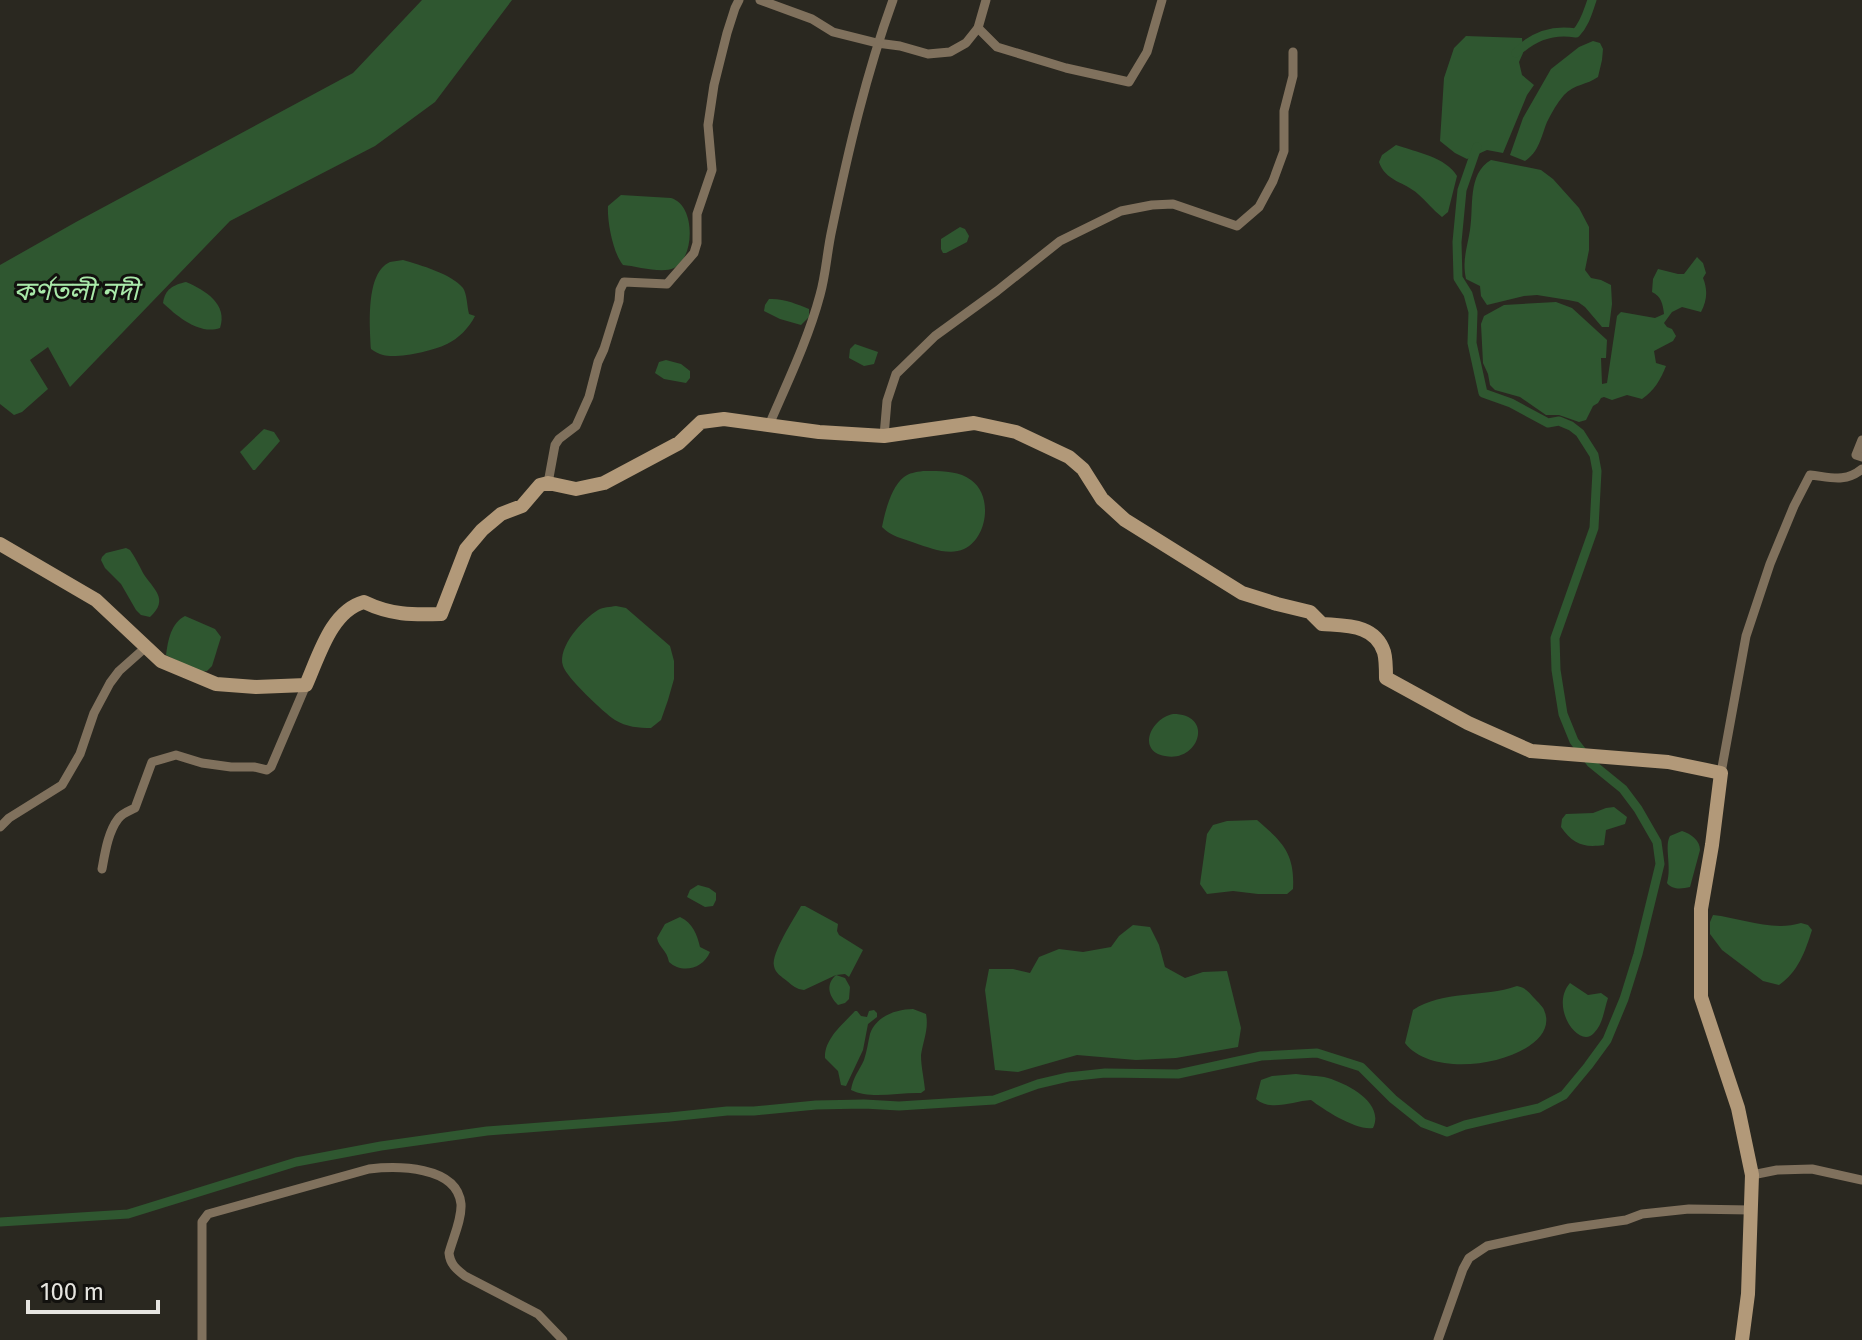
<svg xmlns="http://www.w3.org/2000/svg" width="1862" height="1340" font-family="'Fira Sans','Noto Sans Bengali',sans-serif">
  <style>
    .water { fill: #2f5730 }
    .lines { fill: none; stroke-linecap: round; stroke-linejoin: round }
    .canal { stroke: #2f5730; stroke-width: 9 }
    .street { stroke: #80715d; stroke-width: 9 }
    .secondary { stroke: #b29979; stroke-width: 14 }
    .labels { text-anchor: middle; stroke-width: 6; stroke-linejoin: round; paint-order: stroke }
    .water-label { font-size: 26px; font-style: italic; fill: #a9e9a9; stroke: #12110e }
  </style>
  <rect width="100%" height="100%" fill="#2a2820"/>
  <g class="water">
    <path d="M422,0H512L435,102L375,146L230,221L70,387L48,347L30,360L48,389L22,412L14,415L0,404V265L76,222L353,73Z"/>
    <path d="M1466,36L1522,38L1523,53L1519,62L1522,75L1534,85L1527,95L1503,153L1487,150L1467,159L1455,153L1440,141L1444,78L1454,48Z"/>
    <path d="M1593,41L1600,43L1603,49L1602,60L1598,77C1587,85 1574,84 1564,95C1557,103 1552,112 1547,122C1541,137 1539,152 1525,161L1510,155L1523,118L1551,69L1579,47Z"/>
    <path d="M1396,145C1416,152 1446,157 1457,176L1448,212L1442,217C1433,210 1426,201 1418,194C1405,182 1385,181 1379,162L1382,155Z"/>
    <path d="M1491,160L1541,170L1553,179L1579,208L1589,227V250L1585,270L1591,278L1601,280L1611,285L1612,304L1609,327H1602L1585,307L1578,302L1568,300L1537,295L1524,296L1487,305L1481,296L1480,286L1466,279C1462,260 1467,249 1470,230C1474,207 1467,174 1491,160Z"/>
    <path d="M621,195L671,198C696,205 695,258 674,268C662,274 636,266 623,265C613,253 607,221 608,206Z"/>
    <path d="M960,227L965,229L969,236L967,242L946,253H943L941,249V239Z"/>
    <path d="M1697,257L1703,263L1706,273L1703,278C1708,290 1707,301 1701,312L1682,307L1672,312L1664,323L1667,327L1672,329L1676,336L1673,341L1654,351L1656,363L1666,366C1661,379 1654,391 1642,399L1627,395L1612,400L1604,397L1601,398L1598,403L1593,406L1586,420L1579,422L1559,415H1546L1520,397L1495,390L1490,385L1488,374L1483,363L1481,324L1484,316L1504,305L1556,302L1572,308L1607,340L1606,358H1601L1602,384L1607,383L1617,316L1621,312L1655,318L1664,314C1663,304 1661,296 1652,292L1653,279L1658,269L1678,274H1684Z"/>
    <path d="M403,260C420,265 452,274 463,288C467,294 467,306 469,314L475,316C469,328 458,339 447,344C433,351 397,359 383,355C379,354 374,351 371,349C370,327 365,273 390,262C394,261 399,261 403,260Z"/>
    <path d="M186,282C205,290 228,304 220,328C199,335 178,317 163,303C165,289 173,285 186,282Z"/>
    <path d="M769,299C783,298 797,304 809,309V317L801,325L780,319L764,311L765,305Z"/>
    <path d="M855,344L878,352L874,364L864,366L849,358L850,349Z"/>
    <path d="M666,360L681,364L690,371V378L686,383L664,379L655,373L659,362Z"/>
    <path d="M264,429L274,432L280,441L255,470H253L240,452Z"/>
    <path d="M923,471C938,471 958,470 971,480C993,495 988,538 964,549C949,556 930,548 915,543C904,539 890,536 882,527C885,512 891,487 904,477C909,473 916,472 923,471Z"/>
    <path d="M126,548L130,550C135,557 139,565 143,573C153,589 170,599 150,617L141,615L136,610L121,584L105,568L101,560L102,557L106,553Z"/>
    <path d="M616,606L626,608L670,646L674,661V679L668,700L661,720L651,728C639,728 626,727 615,720C603,712 567,678 563,666C557,647 583,619 598,610C603,607 610,607 616,606Z"/>
    <path d="M185,616L215,629L221,637L212,666L207,671L200,672L166,655C168,640 171,623 185,616Z"/>
    <path d="M1173,714C1215,714 1199,763 1165,756C1137,751 1150,719 1173,714Z"/>
    <path d="M1614,807L1627,817L1625,824L1606,830L1604,845C1583,848 1573,844 1561,827L1562,819L1566,814L1593,813L1606,808Z"/>
    <path d="M1257,820C1283,842 1295,854 1293,889L1287,894H1258L1233,891L1207,894L1200,884L1207,834L1213,825L1227,821Z"/>
    <path d="M1682,831C1691,834 1700,840 1700,850L1690,887C1682,889 1672,890 1667,883C1672,866 1664,846 1670,836Z"/>
    <path d="M698,885L709,888L716,893V900L713,906L705,907L687,897L690,890Z"/>
    <path d="M801,906H805L838,924L837,931L839,935L863,950L849,977L845,974L836,975L845,978L850,987L849,999L845,1003L838,1005C828,995 826,984 836,975L804,990C796,989 793,986 787,981C782,977 775,973 774,966C771,953 794,919 801,906Z"/>
    <path d="M1713,915C1741,918 1773,932 1801,923L1808,925L1812,930C1805,952 1798,972 1779,985L1763,981L1722,950L1710,934V922Z"/>
    <path d="M680,917C693,923 697,935 700,947L710,952C703,969 682,974 669,962C667,950 659,948 657,938L665,924Z"/>
    <path d="M1133,925L1150,927L1159,945L1165,967L1185,978L1203,972L1227,971L1241,1028L1238,1047L1176,1058L1136,1060L1077,1055L1018,1072L995,1070L985,990L989,969H1013L1030,973L1039,957L1059,949L1083,952L1111,947L1119,936Z"/>
    <path d="M1570,983L1588,995L1601,993L1608,998C1604,1010 1603,1024 1594,1033C1579,1050 1549,1007 1570,983Z"/>
    <path d="M1517,986C1527,988 1529,993 1536,1000C1537,1001 1544,1008 1544,1010C1565,1056 1438,1087 1405,1043L1413,1010C1443,990 1483,998 1517,986Z"/>
    <path d="M913,1009L926,1014C929,1029 923,1041 921,1055C921,1067 924,1078 925,1090L921,1093C899,1092 871,1100 851,1090C853,1077 859,1071 864,1060C867,1051 868,1042 870,1034C876,1016 897,1009 913,1009Z"/>
    <path d="M874,1010L877,1013V1017L868,1024L863,1050L846,1086L841,1085L838,1071L825,1058C824,1039 843,1024 855,1011H857L861,1016L867,1017L869,1011Z"/>
    <path d="M1296,1074C1307,1076 1318,1075 1328,1078C1348,1084 1385,1103 1373,1128C1357,1131 1324,1110 1311,1100C1293,1101 1271,1112 1256,1099L1261,1080L1272,1076Z"/>
  </g>
  <g class="lines">
    <g class="canal">
      <path d="M1516,53C1533,36 1553,29 1576,33C1585,24 1588,11 1592,0"/>
      <path d="M0,1222L128,1214L296,1162L381,1146L487,1131L670,1117L727,1111H754L816,1105L864,1104L899,1106L994,1100L1038,1084L1068,1077L1105,1073L1178,1074L1261,1056L1317,1053L1361,1067L1393,1099L1423,1123L1447,1132L1465,1125L1539,1108L1564,1095L1588,1066L1607,1040L1624,999L1638,954L1660,864L1657,842L1638,809L1623,789L1591,763L1574,741L1563,714L1556,670L1555,638L1594,528L1597,471L1594,455L1580,433L1571,426L1559,421L1548,423L1511,403L1483,393L1472,343L1473,312L1468,294L1458,278L1457,242L1462,190L1477,147"/>
    </g>
    <g class="street">
      <path d="M760,0L812,19L833,32L877,43L900,46L928,54L950,52L966,43L978,28L986,0"/>
      <path d="M978,28L997,47L1066,68L1129,82L1147,52L1162,0"/>
      <path d="M769,425C787,383 808,340 820,295C826,274 827,251 832,229C848,152 866,74 893,0"/>
      <path d="M884,436L887,401L896,374L935,336L997,291L1060,241L1121,211L1152,205L1173,204L1237,226L1259,207L1273,181L1284,151V111L1293,76V52"/>
      <path d="M1862,440L1856,455L1862,457"/>
      <path d="M548,483L555,445L559,439L576,426L589,397L598,362L604,349L619,301L620,290L624,282L667,284L694,253L697,243V214L712,170L708,125L714,85L727,33L735,8L739,0"/>
      <path d="M1721,773L1746,636L1770,564L1794,506L1810,475C1830,477 1845,483 1862,469"/>
      <path d="M0,827L9,818L62,785L80,754L94,713L110,683L119,671L146,647"/>
      <path d="M102,869C105,853 108,832 118,819C122,813 129,811 135,808L152,762L176,755L202,763L231,767H254L267,770L271,767L306,685"/>
      <path d="M1752,1175L1777,1170L1812,1169L1862,1180"/>
      <path d="M202,1340V1222L208,1214L369,1169C396,1166 457,1165 461,1204C462,1219 453,1238 449,1253C450,1264 456,1269 465,1276L538,1314L563,1340"/>
      <path d="M1438,1340L1463,1269L1469,1258L1487,1246L1569,1228L1626,1220L1642,1214L1689,1209L1751,1210"/>
    </g>
    <path class="secondary" d="M0,544L96,600L161,661L216,684L256,687L306,685C319,656 331,611 364,602C391,615 412,615 441,614L466,549L482,530L501,514L522,506L540,485L548,483L576,489L604,483L679,443L701,422L724,419L819,432L884,436L974,423L1016,432L1069,457L1083,469L1102,499L1125,520L1242,593L1277,604L1310,612L1322,624C1346,626 1375,624 1384,652C1386,659 1386,670 1386,678L1468,723L1531,751L1668,762L1721,773L1712,845L1701,909V997L1738,1108L1752,1175L1748,1294L1742,1340"/>
  </g>
  <g class="labels">
    <g class="water-label">
      <text x="76" y="300">কর্ণতলী নদী</text>
    </g>
  </g>
  <path d="M28 1300v12h130v-12" fill="none" stroke="#e6e5e0" stroke-width="4"/>
  <text x="40" y="1300" font-size="24" fill="#e6e5e0" stroke="#12110e" stroke-width="6" paint-order="stroke">100 m</text>
</svg>
